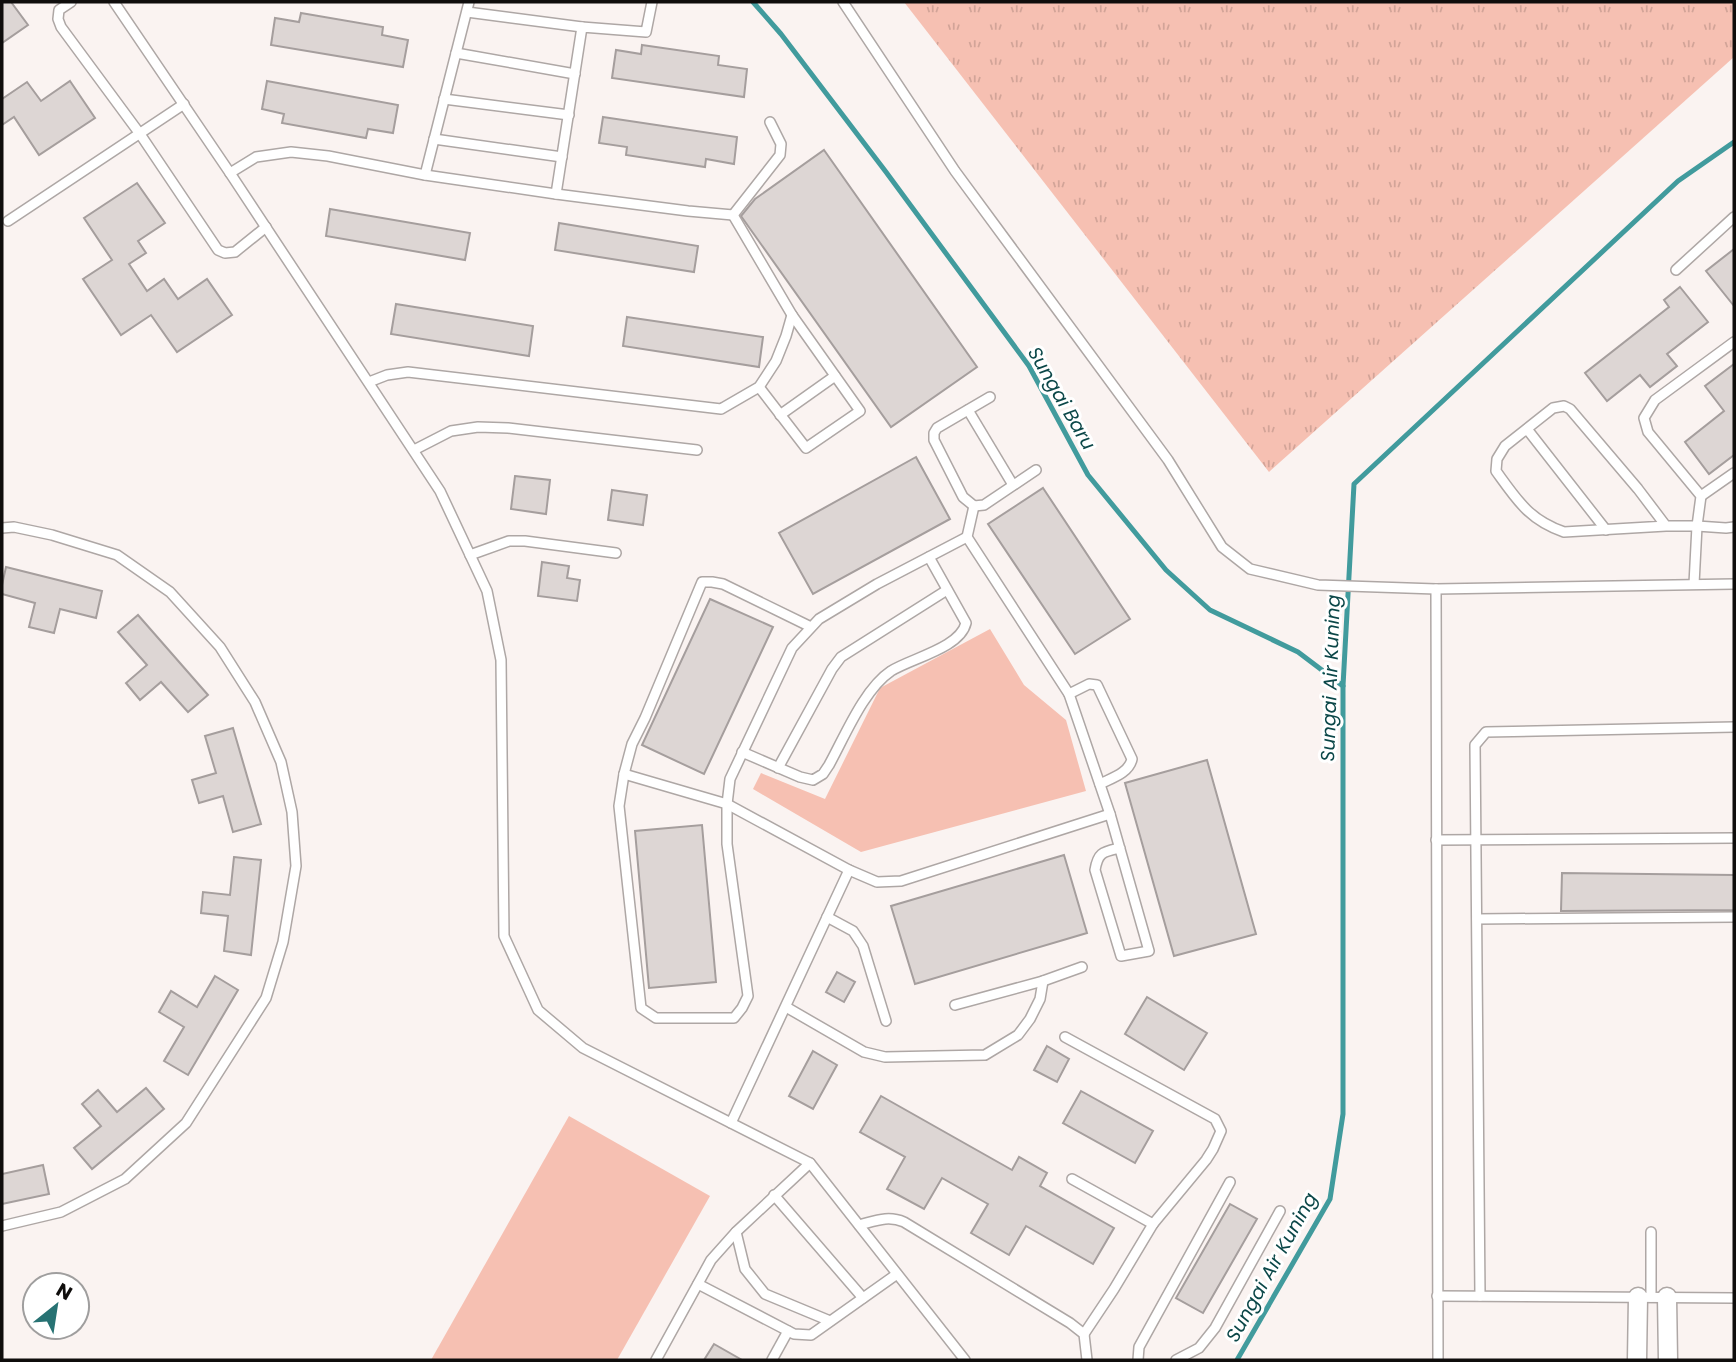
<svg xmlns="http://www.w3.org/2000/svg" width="1736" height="1362" font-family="Poppins,sans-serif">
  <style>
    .grass { fill: url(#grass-tufts) }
    .green { fill: #f6c0b2 }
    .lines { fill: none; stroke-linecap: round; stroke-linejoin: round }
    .stream { stroke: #419b9d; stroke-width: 5 }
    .building { fill: #ddd6d4; stroke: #a59e9d; stroke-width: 2 }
    .lane-casing { stroke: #aea7a5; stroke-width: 12 }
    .street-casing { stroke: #aea7a5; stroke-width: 21 }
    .lane { stroke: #fff; stroke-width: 9 }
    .street { stroke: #fff; stroke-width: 18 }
    .labels { text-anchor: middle; stroke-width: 6; stroke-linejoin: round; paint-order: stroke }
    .water-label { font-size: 19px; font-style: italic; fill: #0b4748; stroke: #fff }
  </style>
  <defs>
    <pattern id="grass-tufts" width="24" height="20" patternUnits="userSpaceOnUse" patternTransform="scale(1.75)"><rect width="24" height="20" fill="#f6c0b2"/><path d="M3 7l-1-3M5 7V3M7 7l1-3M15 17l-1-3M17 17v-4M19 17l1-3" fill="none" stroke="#d2a498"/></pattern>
  </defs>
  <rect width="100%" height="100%" fill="#faf3f1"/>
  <path class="grass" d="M904,2H1734V57L1269,472Z"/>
  <g class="green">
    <path d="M990,629L1024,685L1066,720L1086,791L861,852L753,789L761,773L825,799L880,688Z"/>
    <path d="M569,1116L710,1196L617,1360H431Z"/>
  </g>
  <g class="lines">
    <g class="stream">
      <path d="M753,2L781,34L886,172L1029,366L1088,475L1166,570L1210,610L1298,652L1343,686"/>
      <path d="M1237,1360L1330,1199L1343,1114V686L1354,484L1678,181L1734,142"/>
    </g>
  </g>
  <g class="building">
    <path d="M2,2H11L28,25L2,43Z"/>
    <path d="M301,13L383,27L382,35L408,40L403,67L271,45L275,18L299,22Z"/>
    <path d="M642,45L719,56L718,65L747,69L744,97L612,78L616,50L641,54Z"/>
    <path d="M70,81L95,118L39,155L14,117L2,125V99L27,82L41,101Z"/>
    <path d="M267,81L398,105L393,133L368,129L366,138L282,123L284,114L262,109Z"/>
    <path d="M603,117L737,137L734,164L706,159L705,167L626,155L627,147L599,143Z"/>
    <path d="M824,150L977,367L891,427L741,216L755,199Z"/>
    <path d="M137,183L165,223L138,241L146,253L129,264L147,291L164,279L178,299L207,279L232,315L177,352L151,315L121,335L83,279L112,260L84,218Z"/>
    <path d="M330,209L470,233L465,260L326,236Z"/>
    <path d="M559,223L698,246L694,272L555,250Z"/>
    <path d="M1734,249V306L1706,271Z"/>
    <path d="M1680,287L1708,322L1667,354L1677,366L1650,387L1640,375L1607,401L1585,373L1669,307L1664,300Z"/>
    <path d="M396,304L533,326L529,356L391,334Z"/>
    <path d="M627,317L763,337L759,367L623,346Z"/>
    <path d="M1734,364V455L1709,474L1685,442L1724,411L1705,386Z"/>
    <path d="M916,457L950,519L813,594L779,533Z"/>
    <path d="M515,476L550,480L546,514L511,509Z"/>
    <path d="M1043,488L1130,619L1075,654L988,524Z"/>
    <path d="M612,490L647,495L643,525L608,520Z"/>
    <path d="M542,562L569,566L567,578L580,580L577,601L538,596Z"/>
    <path d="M6,567L102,591L96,618L60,609L54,633L29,627L35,603L2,594V585Z"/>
    <path d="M710,599L773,627L704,774L642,745Z"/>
    <path d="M138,615L208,695L188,712L161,682L140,700L126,683L147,665L118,632Z"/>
    <path d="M233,728L261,824L233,832L223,796L199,803L192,780L216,773L205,736Z"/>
    <path d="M1207,760L1256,934L1174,956L1125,783Z"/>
    <path d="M702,825L716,982L649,988L635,831Z"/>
    <path d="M1064,855L1087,933L915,984L891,906Z"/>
    <path d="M234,857L261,860L251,955L224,951L228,916L201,913L203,892L230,895Z"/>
    <path d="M1562,873L1734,875V910L1561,911Z"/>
    <path d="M837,972L855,982L844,1002L826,992Z"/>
    <path d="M215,976L238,990L188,1075L164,1061L184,1027L159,1012L171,991L197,1007Z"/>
    <path d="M1147,997L1207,1033L1184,1070L1125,1034Z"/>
    <path d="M1047,1046L1069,1059L1057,1082L1034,1070Z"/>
    <path d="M813,1051L837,1065L813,1109L789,1096Z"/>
    <path d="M146,1088L164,1109L92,1169L74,1148L101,1126L82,1104L98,1090L117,1112Z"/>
    <path d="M1081,1091L1153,1131L1135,1163L1063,1123Z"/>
    <path d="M881,1096L1012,1170L1019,1157L1047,1173L1040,1186L1114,1228L1093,1264L1026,1226L1009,1255L971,1233L988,1204L942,1178L924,1209L887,1189L905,1157L860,1132Z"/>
    <path d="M43,1165L49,1194L2,1204V1174Z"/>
    <path d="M1230,1204L1257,1219L1203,1313L1176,1298Z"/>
    <path d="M714,1344L742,1360H704Z"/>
  </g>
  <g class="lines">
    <defs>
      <g id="lane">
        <path d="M71,2L59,10L58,19L61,27L140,134L218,250L225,253L235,252L266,227"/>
        <path d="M114,2L230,173L440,491L487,591L501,660L504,936L538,1010L583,1048L810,1163L965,1360"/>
        <path d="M843,2L955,171L1168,460L1222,547L1250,569L1318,585L1436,589L1734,584"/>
        <path d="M467,12L582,27"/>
        <path d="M456,53L575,74"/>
        <path d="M444,99L569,115"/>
        <path d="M434,139L562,157"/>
        <path d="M230,173L256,157L291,152L328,156L425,175L556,194L688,211L733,215"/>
        <path d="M425,175L469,2"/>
        <path d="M556,194L582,27L646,32L652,2"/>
        <path d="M733,215L792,315L860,411L806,448L759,387"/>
        <path d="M733,215L780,155L781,144L770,122"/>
        <path d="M8,221L184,104"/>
        <path d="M1676,270L1734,217"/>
        <path d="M369,382L387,375L408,372L721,409L759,387L776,361L786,336L792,315"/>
        <path d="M990,397L937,428L934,433V440L963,497L974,506L984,505L1036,470"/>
        <path d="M968,410L1013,485"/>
        <path d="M780,415L835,376"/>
        <path d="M1527,429L1606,530"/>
        <path d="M414,450L451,431L478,427L508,428L697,450"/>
        <path d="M1701,496L1734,473"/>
        <path d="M974,506L967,537L1069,694L1110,814L1149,951L1121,956L1095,870C1098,852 1103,852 1120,848"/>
        <path d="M1666,526L1638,489L1570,409L1564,406L1553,408L1505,446L1497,459L1496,471C1517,500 1529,520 1564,532L1666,526H1697L1726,528L1734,527"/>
        <path d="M2,528L14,527L52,535L117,555L170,592L220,647L255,702L281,762L292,812L296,866L283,942L266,998L186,1123L125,1179L61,1212L2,1226"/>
        <path d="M470,555L509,541H525L616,553"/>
        <path d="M1694,584L1697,526L1701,496L1648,432L1644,418L1655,400L1734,342"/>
        <path d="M1436,589L1438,1360"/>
        <path d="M811,627L723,584L712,582H702L645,718L632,744L624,774L619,806L641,1008L656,1018H734L742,1008L748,996L727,844V804L730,779L792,648L819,619L877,584L967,537"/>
        <path d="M1069,694L1089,684L1097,685L1132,759C1129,773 1112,778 1100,784"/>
        <path d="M742,752L800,777L813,780L823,774L829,765C845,736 864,689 891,671C912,658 960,648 966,623L929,557"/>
        <path d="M778,768L832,669L841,657L947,590"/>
        <path d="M624,774L727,804L849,870L877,882L901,881L1110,814"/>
        <path d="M1436,840L1734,838"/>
        <path d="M827,917L853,931L863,946L886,1021"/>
        <path d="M1477,919L1734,917"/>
        <path d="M955,1005L1043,981L1082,967"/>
        <path d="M786,1007L864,1052L885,1057L985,1055L1018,1035L1030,1019L1040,999L1043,981"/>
        <path d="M1065,1037L1215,1119L1221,1131L1213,1149L1206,1160L1153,1224L1114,1289L1084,1334"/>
        <path d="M731,1123L849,870"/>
        <path d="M1072,1179L1153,1224"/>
        <path d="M774,1195L863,1298"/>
        <path d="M859,1225C875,1221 888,1215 904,1222L1070,1323L1084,1334L1087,1360"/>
        <path d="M736,1232L745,1269L765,1294L830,1321"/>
        <path d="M1651,1232V1297"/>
        <path d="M698,1284L794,1334L811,1335L897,1274"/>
        <path d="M1437,1296L1734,1298"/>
        <path d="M1480,1296L1475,745L1486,732L1734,727"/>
        <path d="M656,1360L711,1260L736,1232L810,1163"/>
        <path d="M772,1360L788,1331"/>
        <path d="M1138,1360L1139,1347L1230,1182"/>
        <path d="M1176,1360L1199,1348L1215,1328L1280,1211"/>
      </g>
      <g id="street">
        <path d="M1667,1297L1668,1360"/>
        <path d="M1637,1360L1638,1297"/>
      </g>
    </defs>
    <use href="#lane" class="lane-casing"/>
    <use href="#street" class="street-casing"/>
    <use href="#lane" class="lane"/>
    <use href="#street" class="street"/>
  </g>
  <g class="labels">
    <g class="water-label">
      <text transform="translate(1062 398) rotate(60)" y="7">Sungai Baru</text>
      <text transform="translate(1330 678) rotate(-88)" y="7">Sungai Air Kuning</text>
      <text transform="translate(1271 1267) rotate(-61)" y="7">Sungai Air Kuning</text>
    </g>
  </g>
  <rect width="1736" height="1362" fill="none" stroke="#0f0d0c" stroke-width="7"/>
  <g transform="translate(56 1306) rotate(30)"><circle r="33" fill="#ffffff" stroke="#9f9e9e" stroke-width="2"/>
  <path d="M0-5L12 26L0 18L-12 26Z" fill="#277273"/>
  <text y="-10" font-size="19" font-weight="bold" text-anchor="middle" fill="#0f0d0c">N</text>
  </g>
</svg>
